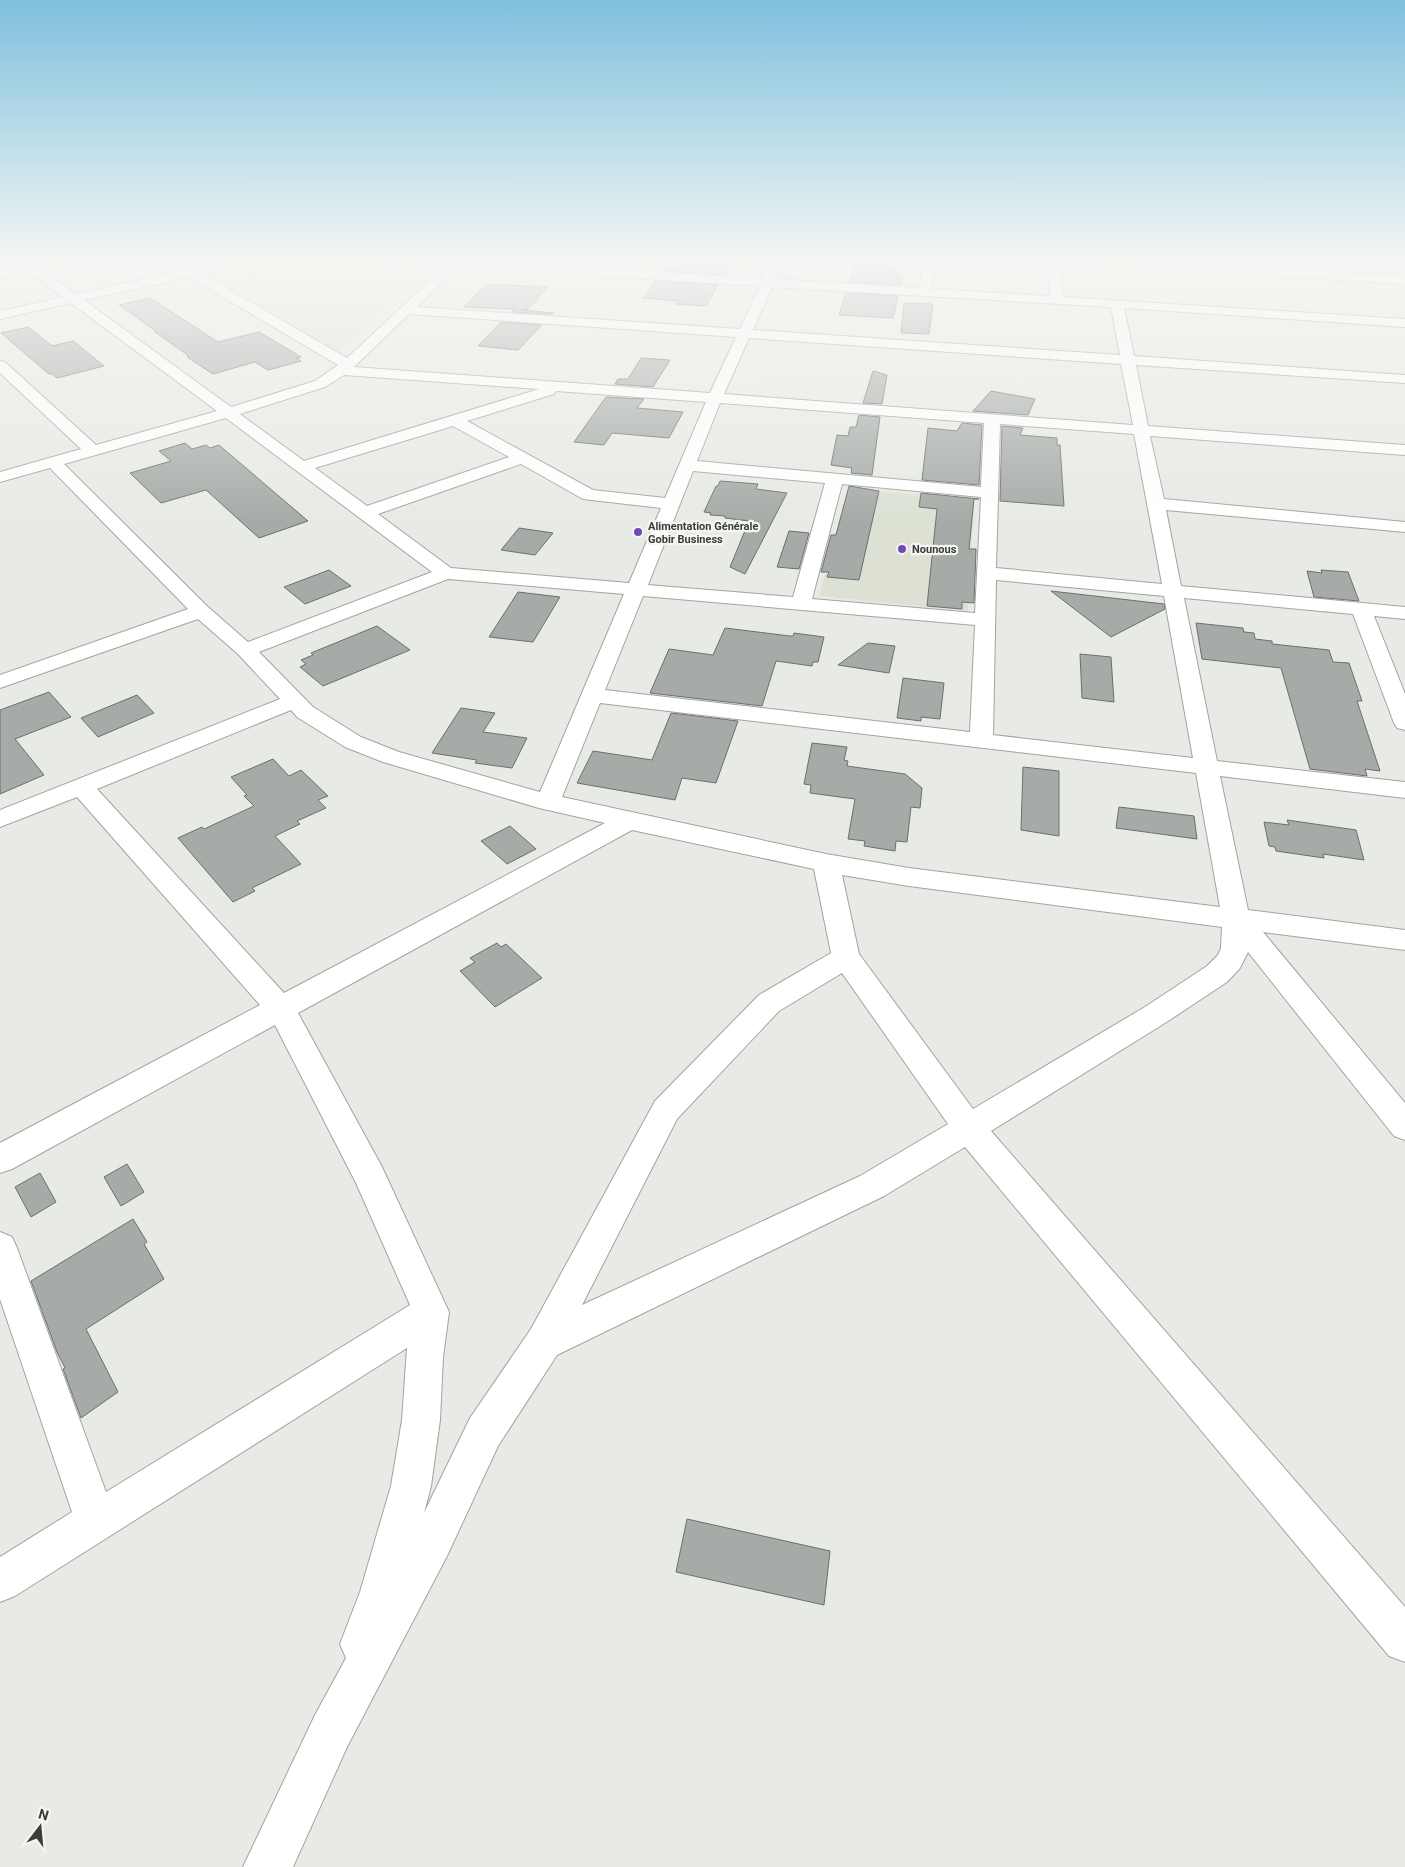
<svg xmlns="http://www.w3.org/2000/svg" width="1405" height="1867" font-family="Roboto,sans-serif">
  <style>
    .built { fill: #dce1d4 }
    .building { fill: #a6aba8; stroke: #6b706d }
    .lines { fill: none; stroke-linecap: round; stroke-linejoin: round }
    .minor-casing { stroke: #a2a49f; stroke-width: 2 }
    .minor { fill: #fff; fill-rule: evenodd }
    .poi-dot { fill: #7248c0; stroke: #f5f7f2; stroke-width: 2 }
    .labels { text-anchor: middle; stroke-width: 4.5; stroke-linejoin: round; paint-order: stroke }
    .far-poi-label { font-size: 11px; font-weight: bold; fill: #3c3d3b; stroke: #f5f7f2; text-anchor: start }
  </style>
  <rect width="100%" height="100%" fill="#e8eae5"/>
  <g class="built">
    <path d="M258,261H324L434,269L339,351L206,272Z"/>
    <path d="M849,489L974,499L968,611L819,596Z"/>
  </g>
  <g class="building">
    <path d="M672,261H733L725,275L665,271Z"/>
    <path d="M856,261H893L892,269H899L898,275L903,276L901,285L850,282Z"/>
    <path d="M656,281L718,285L706,306L676,304L679,301L643,298Z"/>
    <path d="M486,284L548,287L527,310H522L554,313L552,314L512,312L514,309L464,307Z"/>
    <path d="M846,293L898,296L893,318L839,315Z"/>
    <path d="M150,298L218,342L259,332L301,357L296,358L301,361L268,370L255,362L213,374L187,357L189,356L155,332H157L119,305Z"/>
    <path d="M904,303L933,304L929,334L901,333Z"/>
    <path d="M501,322L542,325L518,350L478,346Z"/>
    <path d="M28,327L52,346L73,341L104,366L57,378L52,374H49L1,333Z"/>
    <path d="M641,358L670,360L653,387L615,384L618,379H628Z"/>
    <path d="M873,371L887,375L882,404L863,403Z"/>
    <path d="M991,391L1035,399L1028,415L973,411Z"/>
    <path d="M606,397L644,399L637,408L683,412L669,438L612,433L604,445L574,442Z"/>
    <path d="M859,415L880,417L872,475L851,473L852,468L831,465L837,435L848,436L850,427H856Z"/>
    <path d="M962,423L982,425L979,485L922,480L928,428L957,431Z"/>
    <path d="M1002,426L1023,428L1020,435L1057,438V445H1060L1064,506L1000,501Z"/>
    <path d="M185,443L192,449L206,445L210,448L219,445L308,521L259,538L206,490L161,503L130,473L171,461L159,451Z"/>
    <path d="M720,481L758,484L756,489L787,493L745,574L730,567L749,521L725,518V516L710,515L711,513L704,512L716,486H718Z"/>
    <path d="M849,486L879,491L859,580L827,577L829,572H821L831,535H836Z"/>
    <path d="M921,493L979,499H974L969,549H976L974,603L962,602V609L927,606L937,509L919,507Z"/>
    <path d="M519,528L553,533L535,555L501,550Z"/>
    <path d="M789,531L809,533L799,569L777,567Z"/>
    <path d="M329,570L351,586L305,604L284,587Z"/>
    <path d="M1321,570L1348,572L1359,601L1314,597L1307,571L1322,573Z"/>
    <path d="M1051,591L1164,604L1165,609L1111,637Z"/>
    <path d="M518,592L560,597L533,642L489,637Z"/>
    <path d="M1196,623L1243,628L1244,632L1254,633L1255,639L1272,641V644L1329,650L1333,662L1349,663L1362,701H1357L1380,771L1365,769L1367,776L1310,769L1281,668L1202,659Z"/>
    <path d="M377,626L410,650L323,686L300,667L306,664L301,660L313,655L311,653Z"/>
    <path d="M725,628L790,636H793L794,633L824,637L818,662H813L812,666L776,661L762,706L650,693L669,649L713,655Z"/>
    <path d="M868,643L895,646L889,673L838,665Z"/>
    <path d="M1080,654L1111,657L1114,702L1082,698Z"/>
    <path d="M903,678L944,683L940,719L921,717V721L897,718Z"/>
    <path d="M49,692L71,717L15,739L44,775L0,794V710Z"/>
    <path d="M137,695L154,713L98,737L81,718Z"/>
    <path d="M461,708L495,713L483,732L527,738L512,768L475,763L477,760L432,753Z"/>
    <path d="M671,713L738,721L716,783L682,778L675,800L577,783L593,751L652,760Z"/>
    <path d="M812,743L847,747L844,760L848,761L847,766L905,774L922,788L920,808L911,807L907,842L896,841L895,851L864,846L865,841L848,839L855,799L810,793L811,785L804,784Z"/>
    <path d="M273,759L289,776L301,770L328,796L318,800L326,808L297,821L300,824L275,836L301,864L252,888L255,891L233,902L178,838L202,827L204,829L254,806L244,796L247,795L231,777Z"/>
    <path d="M1023,767L1059,771V836L1021,830Z"/>
    <path d="M1119,807L1194,816L1197,839L1116,828Z"/>
    <path d="M1287,820L1356,830L1364,860L1323,854L1324,858L1276,851L1275,847L1269,846L1264,822L1289,825Z"/>
    <path d="M510,826L536,849L507,864L481,841Z"/>
    <path d="M497,943L501,947L506,944L542,978L495,1007L460,971L475,962L470,958Z"/>
    <path d="M127,1164L144,1192L121,1206L104,1177Z"/>
    <path d="M40,1173L56,1202L31,1217L15,1187Z"/>
    <path d="M133,1219L147,1242L144,1244L164,1279L86,1329L118,1392L81,1418L63,1369L65,1368L57,1352L31,1281Z"/>
    <path d="M687,1519L830,1551L824,1605L676,1572Z"/>
  </g>
  <g class="lines">
    <defs>
      <g id="minor">
        <path d="M16,261L32,263L67,261L65,264L40,269L76,294L225,261H249L247,264L202,274L347,358L445,267L410,265L404,261H476L763,279L771,261H783L775,279L919,288L924,261H936L931,289L1050,296L1047,261H1059L1063,297L1405,319V327L1124,308L1134,356L1405,375V383L1136,365L1148,426L1405,445V455L1150,436L1164,499L1405,522V532L1166,510L1181,586L1405,607V619L1374,616L1405,694V730L1397,728L1394,723L1353,614L1184,598L1217,761L1405,782V798L1220,776L1248,910L1405,930V950L1263,932L1405,1103V1140L1394,1136L1248,952L1240,968L1227,982L1165,1023L991,1131L1405,1607V1662L1389,1656L965,1147L884,1196L557,1355L498,1446L447,1556L347,1747L293,1867H243L315,1715L346,1658L340,1644L360,1592L391,1486L402,1420L407,1348L15,1596L0,1602V1557L72,1512L0,1299V1232L12,1237L17,1248L106,1492L410,1305L356,1183L275,1025L12,1169L0,1173V1143L260,1005L77,797L0,827V810L280,699L238,654L198,619L0,688V675L188,609L50,468L0,482V472L81,449L0,373V361L5,362L96,445L217,411L71,303L0,319V311L63,297L28,271L0,277V269L20,265ZM458,267L760,286L740,329L417,307ZM189,277L338,365L315,381L231,407L84,300ZM772,287L1111,307L1120,355L753,330ZM409,314L736,337L710,393L354,367ZM749,338L1121,364L1133,425L724,394ZM344,375L539,389L304,461L240,414L325,387ZM556,391L706,402L665,498L593,490L467,421L554,394ZM720,403L984,423L981,487L697,461ZM226,418L432,572L248,642L208,607L64,464ZM1000,424L1134,434L1162,584L996,568ZM453,426L509,457L367,506L315,468ZM521,464L583,499L661,508L629,583L451,568L378,514ZM693,471L825,483L793,597L648,585ZM842,484L981,497L975,613L812,599ZM448,579L624,594L540,792L399,752L361,737L313,707L259,652ZM996,580L1164,596L1193,758L993,735ZM643,596L975,625L970,732L605,690ZM600,703L1196,773L1220,907L909,868L826,854L562,797ZM291,710L297,717L345,747L383,762L539,808L605,823L284,993L97,789ZM632,830L814,869L831,953L759,995L655,1101L531,1329L470,1418L424,1513L431,1486L440,1420L443,1357L449,1312L382,1167L298,1013ZM842,875L909,886L1222,927L1221,948L1218,955L1207,966L1145,1007L973,1109L859,954ZM842,973L948,1124L860,1176L582,1305L677,1119L779,1011Z"/>
        <path d="M1084,261H1156L1405,276V284L1090,265Z"/>
      </g>
    </defs>
    <use href="#minor" class="minor-casing"/>
    <use href="#minor" class="minor"/>
  </g>
  <linearGradient id="sky" x2="0" y2="1"><stop stop-color="#7ec0de"/><stop offset="0.5" stop-color="#f5f6f3"/><stop offset="1" stop-color="#f5f6f3" stop-opacity="0"/></linearGradient>
  <rect width="1405" height="523" fill="url(#sky)"/>
  <g class="poi-dot">
    <circle cx="638" cy="532" r="5"/>
    <circle cx="902" cy="549" r="5"/>
  </g>
  <g class="labels">
    <g class="far-poi-label">
      <text x="648" y="530">Alimentation Générale<tspan x="648" dy="13">Gobir Business</tspan></text>
      <text x="912" y="553">Nounous</text>
    </g>
  </g>
  <g transform="translate(40 1827) rotate(16)" stroke="#f5f7f2" stroke-width="4" paint-order="stroke">
  <path d="M0-4L9 19L0 12L-9 19Z" fill="#3c3d3b"/>
  <text y="-8" font-size="14" font-weight="bold" text-anchor="middle" fill="#3c3d3b">N</text>
  </g>
</svg>
